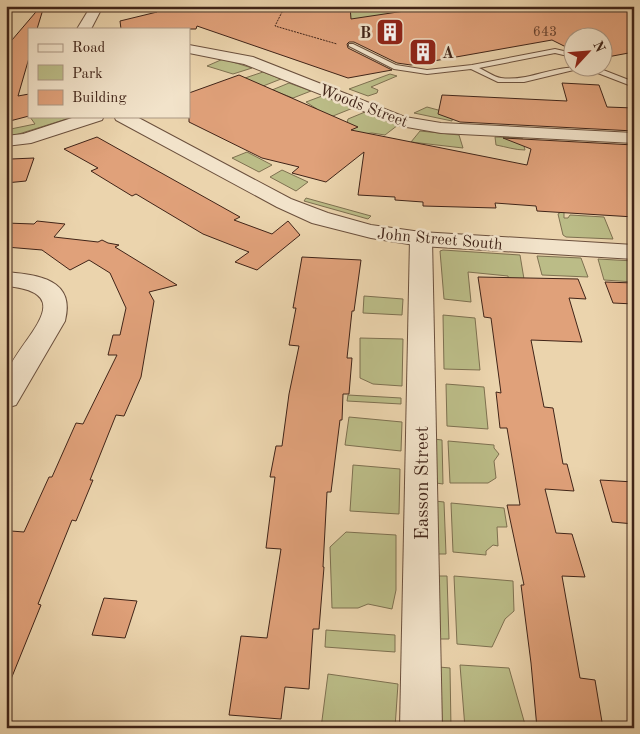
<svg xmlns="http://www.w3.org/2000/svg" width="640" height="734" font-family="'Old Standard TT',serif">
  <style>
    .green { fill: #bbbc87; stroke: #7e7050 }
    .building { fill: #e0a17a; stroke: #402418 }
    .lines { fill: none; stroke-linecap: round; stroke-linejoin: round }
    .service-casing { stroke: #6b503d; stroke-width: 2 }
    .minor-casing { stroke: #6b503d; stroke-width: 2 }
    .tertiary-casing { stroke: #6b503d; stroke-width: 2 }
    .path { stroke: #402418; stroke-width: 1; stroke-dasharray: 2 1; stroke-linecap: butt }
    .service { fill: #f2e3ca; fill-rule: evenodd }
    .minor { fill: #f2e3ca; fill-rule: evenodd }
    .tertiary { fill: #f2e3ca; fill-rule: evenodd }
    .labels { text-anchor: middle; stroke-width: 5; stroke-linejoin: round; paint-order: stroke }
    .far-number-label { font-size: 14px; fill: #684330 }
    .far-poi-label { font-size: 16px; font-weight: bold; fill: #402418; stroke: #f2e3ca; text-anchor: end }
    .far-street-label { font-size: 16px; fill: #402418; stroke: #f2e3ca }
    .street-label { font-size: 19px; fill: #402418; stroke: #f2e3ca }
  </style>
  <rect width="100%" height="100%" fill="#ebd4ad"/>
  <filter id="stains"><feTurbulence type="fractalNoise" baseFrequency=".004" numOctaves="4"/><feColorMatrix values="0 0 0 0 .2 0 0 0 0 .09 0 0 0 0 .02 0 0 0 .5 -.17"/></filter>
  <radialGradient id="worn" r=".72"><stop offset=".6" stop-color="#630" stop-opacity="0"/><stop offset="1" stop-color="#630" stop-opacity=".3"/></radialGradient>
  <g class="green">
    <path d="M345,6H419L403,11L409,15L340,35Z"/>
    <path d="M223,59L252,68L233,74L207,66Z"/>
    <path d="M263,72L281,79L253,90L245,78Z"/>
    <path d="M390,74L397,76L371,87L378,90L377,93L368,96L349,89Z"/>
    <path d="M289,83L311,91L293,98L272,90Z"/>
    <path d="M322,96L353,108L333,116L286,122L317,109L306,102Z"/>
    <path d="M427,107L453,114L452,121L414,113Z"/>
    <path d="M365,112L398,125L385,135L372,133L330,137L347,123L348,119Z"/>
    <path d="M34,116H76L6,138V130L35,124L30,117Z"/>
    <path d="M420,131L459,135L463,148L411,142Z"/>
    <path d="M495,137L522,138L525,150C515,150 507,147 496,145Z"/>
    <path d="M247,152L272,165L259,172L232,158Z"/>
    <path d="M282,170L308,182L296,191L270,177Z"/>
    <path d="M306,198L371,216L368,219L304,201Z"/>
    <path d="M561,212H564V218H568L570,215L604,217L613,239L566,237L563,235L558,214Z"/>
    <path d="M443,250L520,255L526,291L510,289L508,276L468,272L471,302L444,299L440,251Z"/>
    <path d="M537,256L581,258L588,277L542,275Z"/>
    <path d="M598,259L634,261V282L604,280Z"/>
    <path d="M364,296L403,299L402,315L363,313Z"/>
    <path d="M443,315L475,318L480,370L444,369Z"/>
    <path d="M360,338L403,339L402,386L373,384L360,378Z"/>
    <path d="M446,384L484,387L488,429L447,426Z"/>
    <path d="M348,395L401,398V404L347,401Z"/>
    <path d="M349,417L402,422L401,451L345,445Z"/>
    <path d="M434,439L442,440L443,484L436,483Z"/>
    <path d="M448,441L494,445V448L499,454L494,461L496,478L488,483H450Z"/>
    <path d="M353,465L400,469L399,514L350,511Z"/>
    <path d="M435,501L444,502L446,554H437Z"/>
    <path d="M451,503L504,508L507,527H497L498,546L493,545L486,551V555L453,552Z"/>
    <path d="M346,532L396,535V590L392,609L368,604L358,608H332L330,547Z"/>
    <path d="M437,576H447L449,639H439Z"/>
    <path d="M454,576L513,581L514,611L505,619L492,647L457,644Z"/>
    <path d="M326,630L395,635V652L325,647Z"/>
    <path d="M460,665L509,668L526,728H465Z"/>
    <path d="M439,667L450,668L451,728H442Z"/>
    <path d="M328,674L398,684L395,728H321Z"/>
  </g>
  <g class="building">
    <path d="M41,6H44L37,29H29V58L18,96L29,94V116L6,122V47Z"/>
    <path d="M150,6H350L351,19L438,6H625L634,9V52L602,58V38H572V50L552,40L411,65L397,63L354,42H349L347,44L348,48L392,70L348,78L197,26L196,29H121L120,21L157,12L150,10Z"/>
    <path d="M239,75L358,127L351,130L527,165L531,149L503,138L634,145V217L537,211L536,206L495,203L496,208L423,206V202L395,200V197L358,195L364,152L326,182L292,173L299,167L262,158L189,122V93Z"/>
    <path d="M562,83L599,85L607,107L634,108V131L460,122L438,114L442,95L567,101Z"/>
    <path d="M97,137L240,217L234,220L272,234L288,221L300,235L257,270L235,262L249,252L203,234L136,194L132,196L91,171L98,168L64,149Z"/>
    <path d="M34,158L26,181L6,183V172L11,159Z"/>
    <path d="M37,221L65,224L54,237L98,242L102,240L108,243L119,245L115,247L177,285L149,292L154,301L141,377L124,416L116,415L90,480H93L76,521L72,520L38,604L41,605L7,689L6,540L11,531L24,532L49,477H52L76,423L83,424L117,355H108L113,335H120L126,308L110,273L89,260L70,270L42,250L6,247V223L34,224Z"/>
    <path d="M302,257L361,260L354,311H352L347,358H352L349,394H343L342,420H340L331,492H327L323,567H324L319,629H313L309,689L285,687L281,719L229,715L241,636L267,638L281,549L266,548L275,477H270L276,446H282L289,394L299,346L289,345L296,308H293Z"/>
    <path d="M478,277L578,279L586,299L569,298L582,342L531,340L544,407L553,408L563,464H567L574,491L545,489L556,533L572,534L585,577L562,576L580,678L595,680L603,728H537L531,663L521,585H524L507,505H520L507,428H500L496,392L501,393L491,318L484,317Z"/>
    <path d="M605,282L634,283V304L613,303Z"/>
    <path d="M600,480L634,482V524L612,522Z"/>
    <path d="M104,598L137,601L125,638L92,635Z"/>
  </g>
  <g class="lines">
    <defs>
      <g id="service">
        <path d="M349,44H353L396,65L427,70L472,65L555,49L572,53V57L555,53L479,68C486,71 494,77 501,78C528,82 556,64 582,68L524,82H498L471,69L427,74L394,69L349,46Z"/>
        <path d="M590,68H598L634,82V87L590,70Z"/>
      </g>
      <g id="minor">
        <path d="M189,45L253,57L405,117L441,123L634,133V143L441,133L401,126L244,64L189,53Z"/>
        <path d="M78,116H104L102,120L31,143L6,146V136L23,134Z"/>
        <path d="M421,232L429,234L432,239L442,728H400L410,239L413,234Z"/>
        <path d="M6,272C38,275 76,279 65,321L16,405L6,408C6,398 3,383 7,373C19,339 83,293 6,286Z"/>
      </g>
      <g id="tertiary">
        <path d="M91,6H103L91,29H77Z"/>
        <path d="M114,116H135L291,199L328,213L371,225L421,232L634,245V259L421,246L371,238L312,223L277,207L116,120Z"/>
      </g>
    </defs>
    <use href="#service" class="service-casing"/>
    <use href="#minor" class="minor-casing"/>
    <use href="#tertiary" class="tertiary-casing"/>
    <path class="path" d="M288,6L286,11L282,12L275,26L337,44"/>
    <use href="#service" class="service"/>
    <use href="#minor" class="minor"/>
    <use href="#tertiary" class="tertiary"/>
  </g>
  <defs>
    <symbol id="building-square" viewBox="-11 -11 22 22"><rect x="-9" y="-9" width="18" height="18" rx="4" fill="#8f2418" stroke="#f2e3ca"/><path d="M-4-6H4V6H1V3H-1V6H-4ZM-2.5-4.3h1.7v1.8h-1.7ZM.8-4.3h1.7v1.8H.8ZM-2.5-1h1.7V.8h-1.7ZM.8-1h1.7V.8H.8Z" fill="#fff"/></symbol>
  </defs>
  <g fill-rule="evenodd">
    <use href="#building-square" x="374" y="16" width="32" height="32"/>
    <use href="#building-square" x="407" y="36" width="32" height="32"/>
  </g>
  <g class="labels">
    <g class="far-number-label">
      <text x="545" y="36">643</text>
    </g>
    <g class="far-poi-label">
      <text x="371" y="38">B</text>
      <text x="442" y="58" text-anchor="start">A</text>
    </g>
    <g class="far-street-label">
      <text transform="translate(364 105) rotate(21)" y="6">Woods Street</text>
      <text transform="translate(440 238) rotate(5)" y="6">John Street South</text>
    </g>
    <g class="street-label">
      <text transform="translate(421 483) rotate(-90)" y="7">Easson Street</text>
    </g>
  </g>
  <rect width="640" height="734" fill="none" stroke="#ebd4ad" stroke-width="25"/>
  <rect x="8" y="8" width="625" height="719" fill="none" stroke="#402418" stroke-width="2.5"/>
  <rect x="12" y="12" width="615" height="709" fill="none" stroke="#402418"/>
  <rect x="28" y="28" width="162" height="90" fill="#f2e3ca" stroke="#ab9783"/>
  <rect x="38" y="44" width="25" height="8" fill="#f2e3ca" stroke="#ab9783"/>
  <text x="72" y="52" font-size="15" fill="#402418">Road</text>
  <rect x="38" y="65" width="25" height="15" fill="#bbbc87" stroke="#ab9783"/>
  <text x="72" y="78" font-size="15" fill="#402418">Park</text>
  <rect x="38" y="90" width="25" height="15" fill="#e0a17a" stroke="#ab9783"/>
  <text x="72" y="102" font-size="15" fill="#402418">Building</text>
  <g transform="translate(588 52) rotate(64)"><circle r="24" fill="#f2e3ca" stroke="#ab9783"/>
  <path d="M0-4L9 19L0 12L-9 19Z" fill="#8f2418"/>
  <text y="-8" font-size="14" font-weight="bold" text-anchor="middle" fill="#402418">N</text>
  </g>
  <rect width="100%" height="100%" filter="url(#stains)"/>
  <rect width="100%" height="100%" fill="url(#worn)"/>
</svg>
